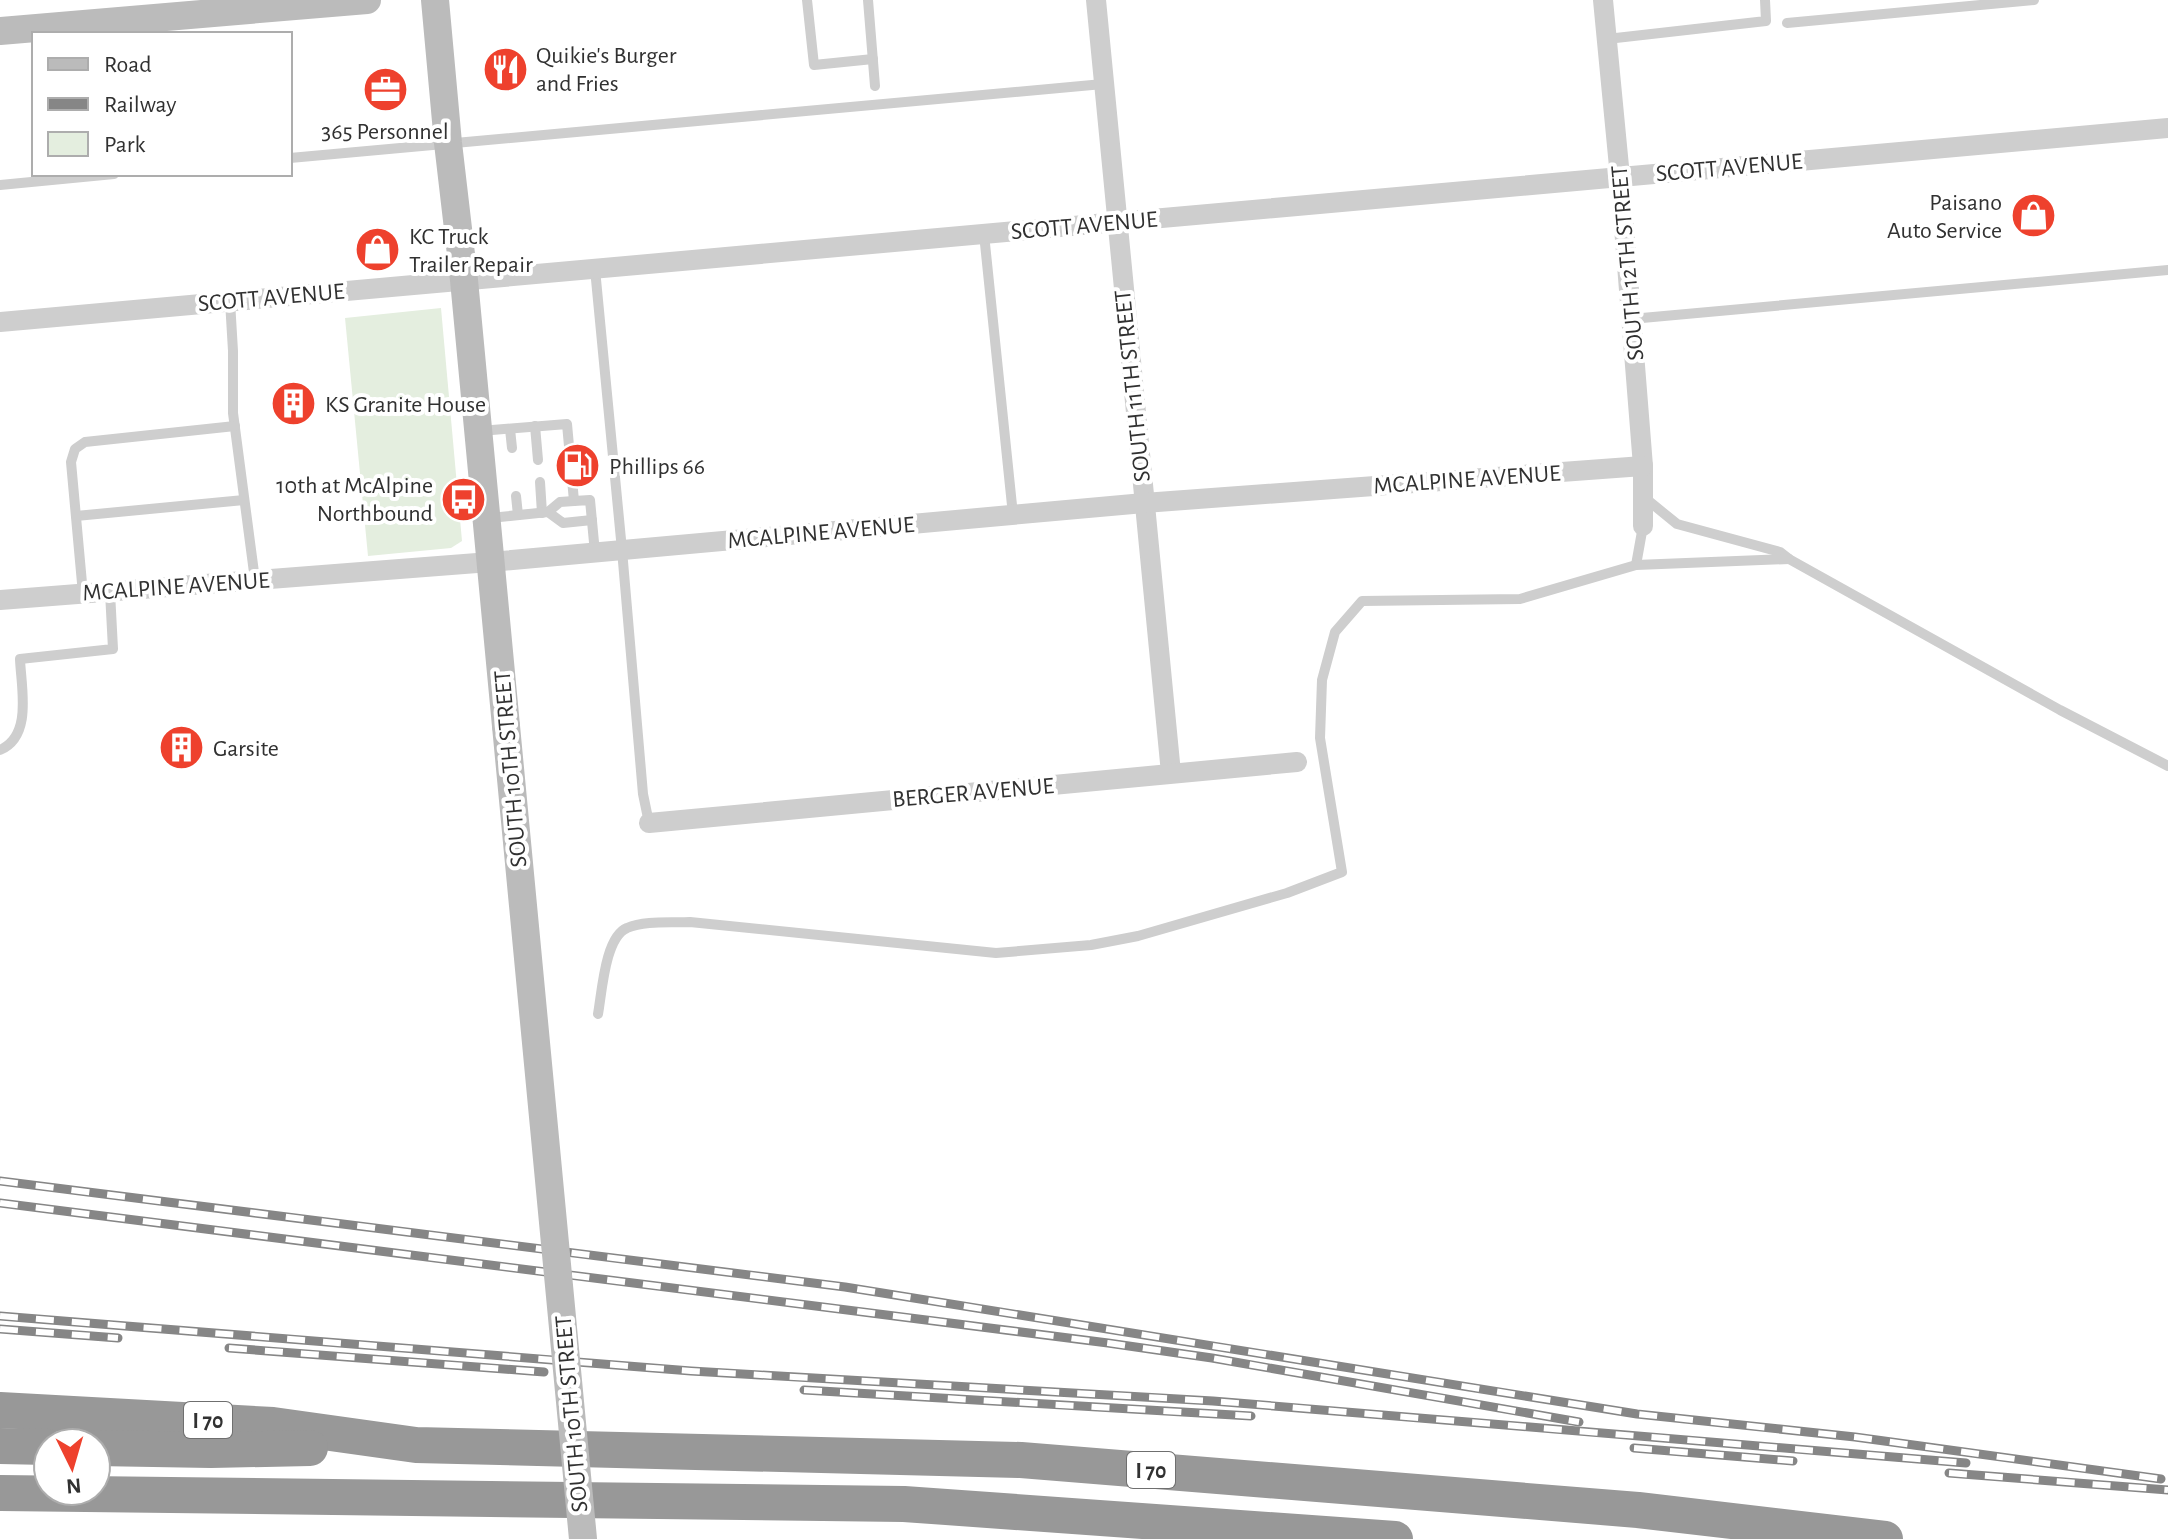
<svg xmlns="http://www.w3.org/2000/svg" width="2168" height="1539" font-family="'Alegreya Sans',sans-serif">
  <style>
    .green { fill: #e4eedf }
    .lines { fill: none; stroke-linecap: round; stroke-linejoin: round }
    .lane { stroke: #cecece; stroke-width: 10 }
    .street { stroke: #cecece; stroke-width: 20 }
    .secondary { stroke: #bbb; stroke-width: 28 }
    .highway { stroke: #989898; stroke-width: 36 }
    .rail-casing { stroke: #868686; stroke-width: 9 }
    .rail { stroke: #fff; stroke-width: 6; stroke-dasharray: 18; stroke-linecap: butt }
    .secondary-bridge { stroke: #bbb; stroke-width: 28 }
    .labels { text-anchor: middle; stroke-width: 8; stroke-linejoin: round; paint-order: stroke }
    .shield { fill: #fff; stroke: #6f6f6f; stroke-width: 2 }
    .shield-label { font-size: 22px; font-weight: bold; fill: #313131 }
    .poi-label { font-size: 24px; fill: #313131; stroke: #fff; text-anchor: start }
    .street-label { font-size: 24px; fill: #313131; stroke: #fff }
  </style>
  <rect width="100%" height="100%" fill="#fff"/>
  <path class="green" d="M441,308L462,541L451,548L368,556L345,318Z"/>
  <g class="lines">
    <g class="lane">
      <path d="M807,0L814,65L873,59"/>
      <path d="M868,0L875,86"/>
      <path d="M1787,23L2034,0"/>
      <path d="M1607,39L1766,21L1765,0"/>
      <path d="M290,158L1103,84"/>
      <path d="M0,185L114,174"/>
      <path d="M984,234L1013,515"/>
      <path d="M595,269L622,550L643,794L649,823"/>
      <path d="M230,301L233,351V413L255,580"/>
      <path d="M1631,319L2168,270"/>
      <path d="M535,426L538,460"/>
      <path d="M510,429L512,448"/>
      <path d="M480,431L567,424L574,501L590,500L595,553"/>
      <path d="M540,482L542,513"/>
      <path d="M516,496L518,515"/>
      <path d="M1645,498L1677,524L1780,552L1789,559L2060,710L2168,766"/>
      <path d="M548,512L560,502L574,501"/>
      <path d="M76,516L244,500"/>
      <path d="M490,518L548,512L563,523L592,520"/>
      <path d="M1636,565L1643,526"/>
      <path d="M83,594L71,462L75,449L85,442L235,426"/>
      <path d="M0,750C33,736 21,687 20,659L113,649L110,592"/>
      <path d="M598,1014C602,992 605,937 627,928C645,920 671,923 690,922L996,953L1091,945L1138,936L1287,893L1342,872L1320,738L1322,680L1335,632L1362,601L1520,599L1636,565L1789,559"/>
    </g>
    <g class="street">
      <path d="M1096,0L1171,773"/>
      <path d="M1603,0L1620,177L1643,466V526"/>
      <path d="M0,322L2168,128"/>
      <path d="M0,600L490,562L1144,503L1643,466"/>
      <path d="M649,823L1297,762"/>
    </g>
    <g class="secondary">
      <path d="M435,0L448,143L464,280L506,726"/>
      <path d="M0,31L367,0"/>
    </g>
    <g class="highway">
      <path d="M0,1410L273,1425L416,1445L1021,1460L1638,1510L1885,1539"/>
      <path d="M0,1446L48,1447"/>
      <path d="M96,1448L211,1450L310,1448"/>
      <path d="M0,1493L904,1504L1395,1539"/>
    </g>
    <defs>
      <g id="rail">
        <path d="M0,1181L845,1287L1637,1414L1855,1437L2161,1479"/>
        <path d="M0,1203L1108,1343L1212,1358L1579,1422"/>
        <path d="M0,1316L691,1371L1213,1401L1966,1463"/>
        <path d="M0,1329L118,1338"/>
        <path d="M229,1348L544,1372"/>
        <path d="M804,1390L1251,1416"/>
        <path d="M1634,1448L1793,1461"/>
        <path d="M1949,1473L2168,1490"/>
      </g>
    </defs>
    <use href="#rail" class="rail-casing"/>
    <use href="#rail" class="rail"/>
    <path class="secondary-bridge" d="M506,726L583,1539"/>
  </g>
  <defs>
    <symbol id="restaurant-disc" viewBox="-11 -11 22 22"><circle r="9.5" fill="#ee412d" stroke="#fff"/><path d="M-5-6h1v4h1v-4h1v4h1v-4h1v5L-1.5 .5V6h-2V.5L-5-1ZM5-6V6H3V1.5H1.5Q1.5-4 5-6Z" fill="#fff"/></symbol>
    <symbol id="office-disc" viewBox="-11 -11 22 22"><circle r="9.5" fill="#ee412d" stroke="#fff"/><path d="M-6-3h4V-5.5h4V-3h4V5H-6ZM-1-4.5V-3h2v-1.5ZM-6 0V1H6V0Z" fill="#fff"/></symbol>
    <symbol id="shop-disc" viewBox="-11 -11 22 22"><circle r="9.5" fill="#ee412d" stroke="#fff"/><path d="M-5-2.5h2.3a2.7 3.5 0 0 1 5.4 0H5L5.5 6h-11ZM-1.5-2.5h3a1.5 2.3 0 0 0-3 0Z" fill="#fff"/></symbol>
    <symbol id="building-disc" viewBox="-11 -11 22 22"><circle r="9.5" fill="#ee412d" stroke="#fff"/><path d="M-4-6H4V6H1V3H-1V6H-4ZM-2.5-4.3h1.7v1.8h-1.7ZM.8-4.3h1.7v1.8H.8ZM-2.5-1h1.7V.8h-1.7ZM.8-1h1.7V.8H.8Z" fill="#fff"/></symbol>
    <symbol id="fuel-disc" viewBox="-11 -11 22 22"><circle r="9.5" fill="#ee412d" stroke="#fff"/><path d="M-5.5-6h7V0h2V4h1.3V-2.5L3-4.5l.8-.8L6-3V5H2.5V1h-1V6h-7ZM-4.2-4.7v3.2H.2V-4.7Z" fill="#fff"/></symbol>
    <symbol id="bus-disc" viewBox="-11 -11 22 22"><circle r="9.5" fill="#ee412d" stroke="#fff"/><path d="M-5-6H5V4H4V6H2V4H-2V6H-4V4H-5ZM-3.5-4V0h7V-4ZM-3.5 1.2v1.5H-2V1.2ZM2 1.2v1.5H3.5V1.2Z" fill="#fff"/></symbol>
  </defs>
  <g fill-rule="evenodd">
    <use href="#restaurant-disc" x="480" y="44" width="51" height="51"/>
    <use href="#office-disc" x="360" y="64" width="51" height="51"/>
    <use href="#shop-disc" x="2008" y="190" width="51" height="51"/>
    <use href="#shop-disc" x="352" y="224" width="51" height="51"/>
    <use href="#building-disc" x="268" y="378" width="51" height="51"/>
    <use href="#fuel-disc" x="552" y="440" width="51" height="51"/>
    <use href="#bus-disc" x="438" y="474" width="51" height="51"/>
    <use href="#building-disc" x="156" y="722" width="51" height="51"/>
  </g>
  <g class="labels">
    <g class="shield">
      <rect x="184" y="1402" width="48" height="36" rx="6"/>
      <rect x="1127" y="1452" width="48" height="36" rx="6"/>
    </g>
    <g class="shield-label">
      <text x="208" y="1428">I 70</text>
      <text x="1151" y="1478">I 70</text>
    </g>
    <g class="poi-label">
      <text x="536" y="63">Quikie's Burger<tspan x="536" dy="28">and Fries</tspan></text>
      <text x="385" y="139" text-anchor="middle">365 Personnel</text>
      <text x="2002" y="210" text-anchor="end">Paisano<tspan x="2002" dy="28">Auto Service</tspan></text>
      <text x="409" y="244">KC Truck<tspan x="409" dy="28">Trailer Repair</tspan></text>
      <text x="325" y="412">KS Granite House</text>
      <text x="609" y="474">Phillips 66</text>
      <text x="433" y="493" text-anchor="end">10th at McAlpine<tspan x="433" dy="28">Northbound</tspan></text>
      <text x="213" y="756">Garsite</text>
    </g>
    <g class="street-label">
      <text transform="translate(1729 167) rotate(-5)" y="8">SCOTT AVENUE</text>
      <text transform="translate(1084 225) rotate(-5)" y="8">SCOTT AVENUE</text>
      <text transform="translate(1627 263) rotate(-95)" y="8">SOUTH 12TH STREET</text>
      <text transform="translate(271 297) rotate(-5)" y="8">SCOTT AVENUE</text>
      <text transform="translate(1132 386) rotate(-96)" y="8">SOUTH 11TH STREET</text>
      <text transform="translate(1467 479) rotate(-4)" y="8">MCALPINE AVENUE</text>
      <text transform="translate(821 532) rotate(-5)" y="8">MCALPINE AVENUE</text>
      <text transform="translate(176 586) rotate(-4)" y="8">MCALPINE AVENUE</text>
      <text transform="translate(510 769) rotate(-95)" y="8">SOUTH 10TH STREET</text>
      <text transform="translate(973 792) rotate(-5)" y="8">BERGER AVENUE</text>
      <text transform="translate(571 1414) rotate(-95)" y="8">SOUTH 10TH STREET</text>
    </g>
  </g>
  <rect x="32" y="32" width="260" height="144" fill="#ffffff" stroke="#adadad" stroke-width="2"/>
  <rect x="48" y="58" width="40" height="12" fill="#bbbbbb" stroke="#adadad" stroke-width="2"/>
  <text x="104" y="72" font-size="24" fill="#313131">Road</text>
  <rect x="48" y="98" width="40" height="12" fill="#868686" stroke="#adadad" stroke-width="2"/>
  <text x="104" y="112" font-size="24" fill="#313131">Railway</text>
  <rect x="48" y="132" width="40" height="24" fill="#e4eedf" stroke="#adadad" stroke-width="2"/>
  <text x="104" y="152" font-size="24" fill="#313131">Park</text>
  <g transform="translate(72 1467) rotate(175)"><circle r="38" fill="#ffffff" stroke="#adadad" stroke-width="2"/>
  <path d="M0-6L14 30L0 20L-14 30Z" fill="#ee412d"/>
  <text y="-12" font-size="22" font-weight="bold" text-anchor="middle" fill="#313131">N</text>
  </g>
</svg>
